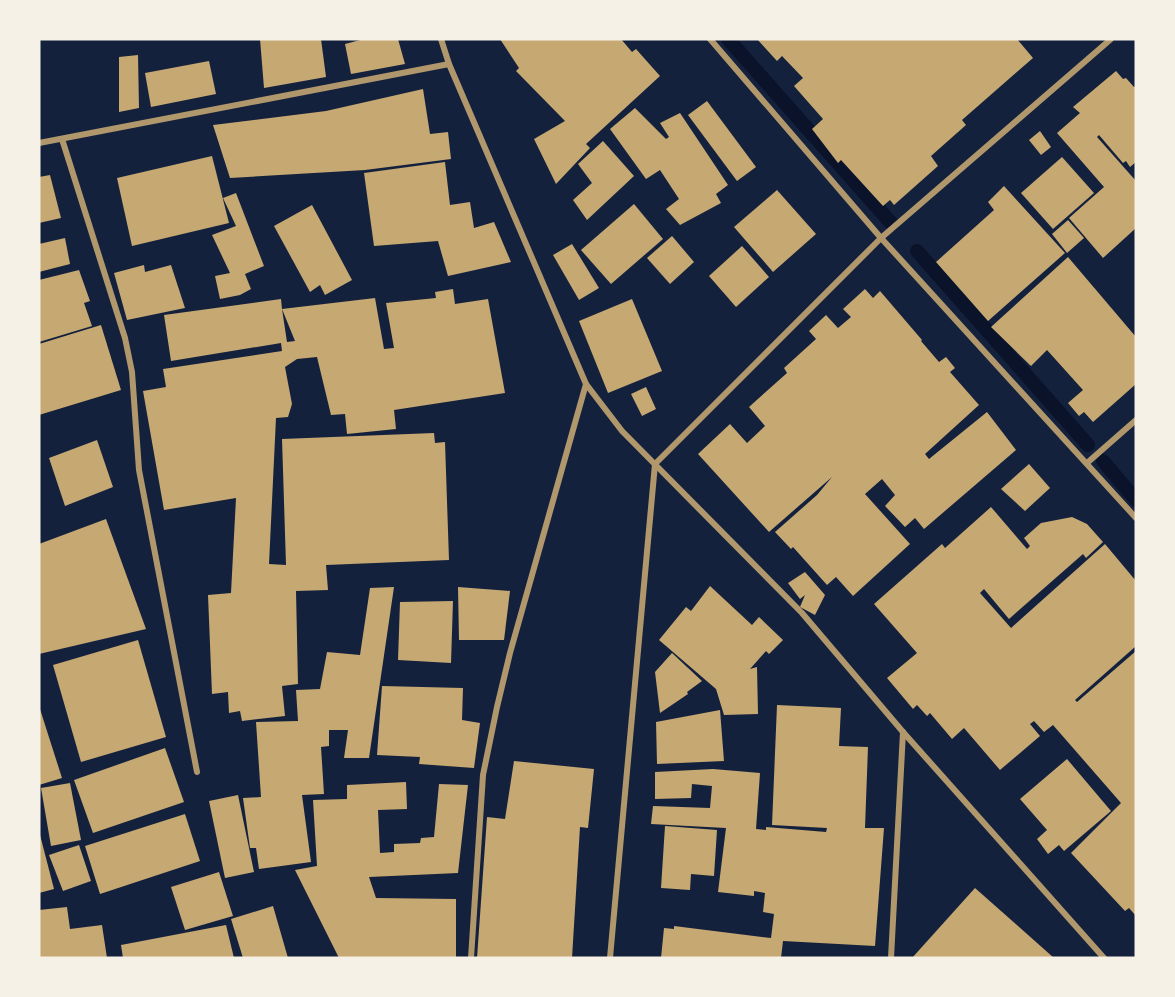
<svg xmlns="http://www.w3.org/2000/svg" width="1175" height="997" font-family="Lato,sans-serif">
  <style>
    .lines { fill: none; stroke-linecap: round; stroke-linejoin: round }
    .stream { stroke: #0b132b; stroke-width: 14 }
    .building { fill: #c6a872; fill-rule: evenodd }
    .minor { stroke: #b1986c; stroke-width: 6 }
  </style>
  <rect width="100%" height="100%" fill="#14213d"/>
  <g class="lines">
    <g class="stream">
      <path d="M728,39L892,224"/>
      <path d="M917,251L1088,445"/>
      <path d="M1103,461L1136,500"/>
    </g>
  </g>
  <g class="building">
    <path d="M260,39H321L326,77L264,88Z"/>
    <path d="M364,39H398L405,64L351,74L345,44Z"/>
    <path d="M500,39H621L632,52L636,49L660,76L586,144L590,148L556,184L534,139L565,121L516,71L519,68Z"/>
    <path d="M757,39H1017L1033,58L962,120L966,125L931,156L938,166L894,205L890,200L883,206L841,160L838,163L812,129L823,119L794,86L803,78L782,56L777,61Z"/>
    <path d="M138,55L139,108L119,112V57Z"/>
    <path d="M209,61L216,94L151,107L145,73Z"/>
    <path d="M1116,71L1123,79L1126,78L1134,87L1136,86V162L1130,167L1126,161L1123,163L1099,135L1097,137L1136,181V228L1103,258L1069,218L1104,187L1057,133L1080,113L1073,107Z"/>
    <path d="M423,89L430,134L448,132L451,159L365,170L230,178L213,125L326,111Z"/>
    <path d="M707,101L756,167L737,181L688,115Z"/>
    <path d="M635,108L666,139L669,137L660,123L680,113L728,185L716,194L721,203L680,225L666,209L679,199L660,170L646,179L610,129Z"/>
    <path d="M1040,131L1051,147L1041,155L1029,140Z"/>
    <path d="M603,141L634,176L587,220L573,200L592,183L578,164Z"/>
    <path d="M212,156L229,223L132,246L117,178Z"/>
    <path d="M1062,157L1094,193L1053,229L1021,193Z"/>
    <path d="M445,162L450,205L470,202L474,228L494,222L511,262L448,276L438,241L374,246L364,173Z"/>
    <path d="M50,175L61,218L39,223V177Z"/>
    <path d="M1004,186L1065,253L988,321L936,262L994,210L988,202Z"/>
    <path d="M777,190L816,234L773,272L734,227Z"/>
    <path d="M236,193L264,266L245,274L251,289L240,295L220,299L215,276L230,273L212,235L236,226L223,198Z"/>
    <path d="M634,204L663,239L611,284L581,250Z"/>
    <path d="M312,205L352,280L325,295L320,285L310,292L274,226Z"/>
    <path d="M1068,220L1084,238L1067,253L1052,234Z"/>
    <path d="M672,236L694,262L670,284L647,258Z"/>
    <path d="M65,238L70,264L39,272V244Z"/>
    <path d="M572,244L599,288L579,300L553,255Z"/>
    <path d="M742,246L769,277L736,307L709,276Z"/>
    <path d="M1068,257L1136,337V384L1093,422L1084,412L1079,416L1068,403L1083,390L1047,350L1031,366L991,327Z"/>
    <path d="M144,265L145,272L171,265L185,308L127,320L114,273Z"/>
    <path d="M79,270L90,301L84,303L92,326L39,342V280Z"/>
    <path d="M453,289L455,304L488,299L505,393L394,410L396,429L347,434L345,414L331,415L317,357L297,359L285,367L292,404L288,417L276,418L269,564L286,565L282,439L434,433L435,443L445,442L449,560L326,565L328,590L296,591L298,684L282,686L285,716L242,721L240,711L229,713L228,692L212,694L208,595L231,593L236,498L164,510L143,391L166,387L163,369L282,351L281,343L171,361L164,315L281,299L282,309L375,298L384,349L394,348L386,303L436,298L435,292ZM282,309L295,341L287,342Z"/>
    <path d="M865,289L873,298L880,291L922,340L921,341L939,362L946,357L955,368L950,372L979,405L925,454L929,459L987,412L1016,450L924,529L915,518L905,527L885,506L895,495L882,479L865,494L910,544L853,596L836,577L827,585L793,547L791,549L775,532L817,495L832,477L769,532L698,454L730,424L747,443L765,426L749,407L787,373L784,368L816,339L809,331L826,315L838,328L851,317L843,309Z"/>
    <path d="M632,299L662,371L608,393L579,321Z"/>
    <path d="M101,325L121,390L39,415V344Z"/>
    <path d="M646,387L656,409L642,416L631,394Z"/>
    <path d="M97,440L113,487L65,506L49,458Z"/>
    <path d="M1029,464L1050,488L1025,511L1001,489Z"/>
    <path d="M991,507L1027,549L1030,546L1024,538L1041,523L1072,517L1087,524L1103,542L1086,558L1083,554L1009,619L984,589L980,593L1011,628L1105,544L1136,581V646L1075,700L1077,702L1136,651V916L1129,908L1125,911L1071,853L1121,803L1053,725L1044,732L1034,721L1030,724L1040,736L1000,770L964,728L952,739L930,713L927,716L917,705L913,709L887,678L917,653L874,604L942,544L945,548Z"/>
    <path d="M106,519L146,629L39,654V544Z"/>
    <path d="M805,572L825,595L815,615L800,607L805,595L800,599L788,583Z"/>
    <path d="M710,586L752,625L759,617L783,640L769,654L766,651L750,669L757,667L758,714L724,715L716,689L659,640L686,607L691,611Z"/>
    <path d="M394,587L369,758H344L348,730H329V746L321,747L324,794L302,795L311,862L259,869L256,848H250L243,798L261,797L256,722L298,721L296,690L320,689L327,652L360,655L370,588Z"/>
    <path d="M458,587L510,591L504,640H459Z"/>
    <path d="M453,601L451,663L398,660L400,602Z"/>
    <path d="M138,640L166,737L81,762L53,665Z"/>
    <path d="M672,653L702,681L687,692L688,694L660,713L655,672Z"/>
    <path d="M382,686L463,688L462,720L480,723L474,768L419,764L420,757L377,755Z"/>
    <path d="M777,705L841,708L839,746L868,747L865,828H884L875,946L783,941L781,958H661L664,928L674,929V926L771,938L774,914L763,912L765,893L754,891V896L718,892L726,828L651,824L653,806L710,808L712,786L692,784L691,798L655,799V772L713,769L760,773L756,829L766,830V827L826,832L827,828L772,825Z"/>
    <path d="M39,706L62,778L39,785Z"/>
    <path d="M720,710L724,761L657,764L656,722Z"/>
    <path d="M165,748L184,802L93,833L74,780Z"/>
    <path d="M1067,759L1111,811L1064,851L1059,845L1048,854L1037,839L1047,830L1020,799Z"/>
    <path d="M514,761L594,769L588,828L580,827L572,958H477L487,817L505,819Z"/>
    <path d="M406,782L407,809L378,810L380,853L394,852V844L420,843L421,838L434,837L439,784L468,785L458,873L369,877L376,898L456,899V958H339L295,870L317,866L313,800L347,799V785Z"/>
    <path d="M70,783L81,840L51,846L41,788Z"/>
    <path d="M238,795L254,872L225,878L209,801Z"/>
    <path d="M185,814L200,861L100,894L85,846Z"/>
    <path d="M665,826L717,830L714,876L691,874L690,890L661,888Z"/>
    <path d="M39,831L54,889L39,893Z"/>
    <path d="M79,845L91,881L63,891L49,855Z"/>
    <path d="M219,872L233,916L185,930L171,887Z"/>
    <path d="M975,888L1054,958H912Z"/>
    <path d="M273,906L288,958H243L231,919Z"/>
    <path d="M67,907L70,929L102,925L107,958H39V910Z"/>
    <path d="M226,925L234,958H123L121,945Z"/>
  </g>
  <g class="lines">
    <g class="minor">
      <path d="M441,39L449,64L586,384L622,431L802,613L903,732L1104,958"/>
      <path d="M710,39L881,238L1136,518"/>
      <path d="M62,139L125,338L132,372L139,470L197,772"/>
      <path d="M39,143L449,64"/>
      <path d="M1087,463L1136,420"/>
      <path d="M471,958L483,775L497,707L510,653L586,384"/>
      <path d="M610,958L655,464L881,238L1111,39"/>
      <path d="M891,958L903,732"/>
    </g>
  </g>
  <rect width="1175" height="997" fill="none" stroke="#f6f1e7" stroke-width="81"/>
</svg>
